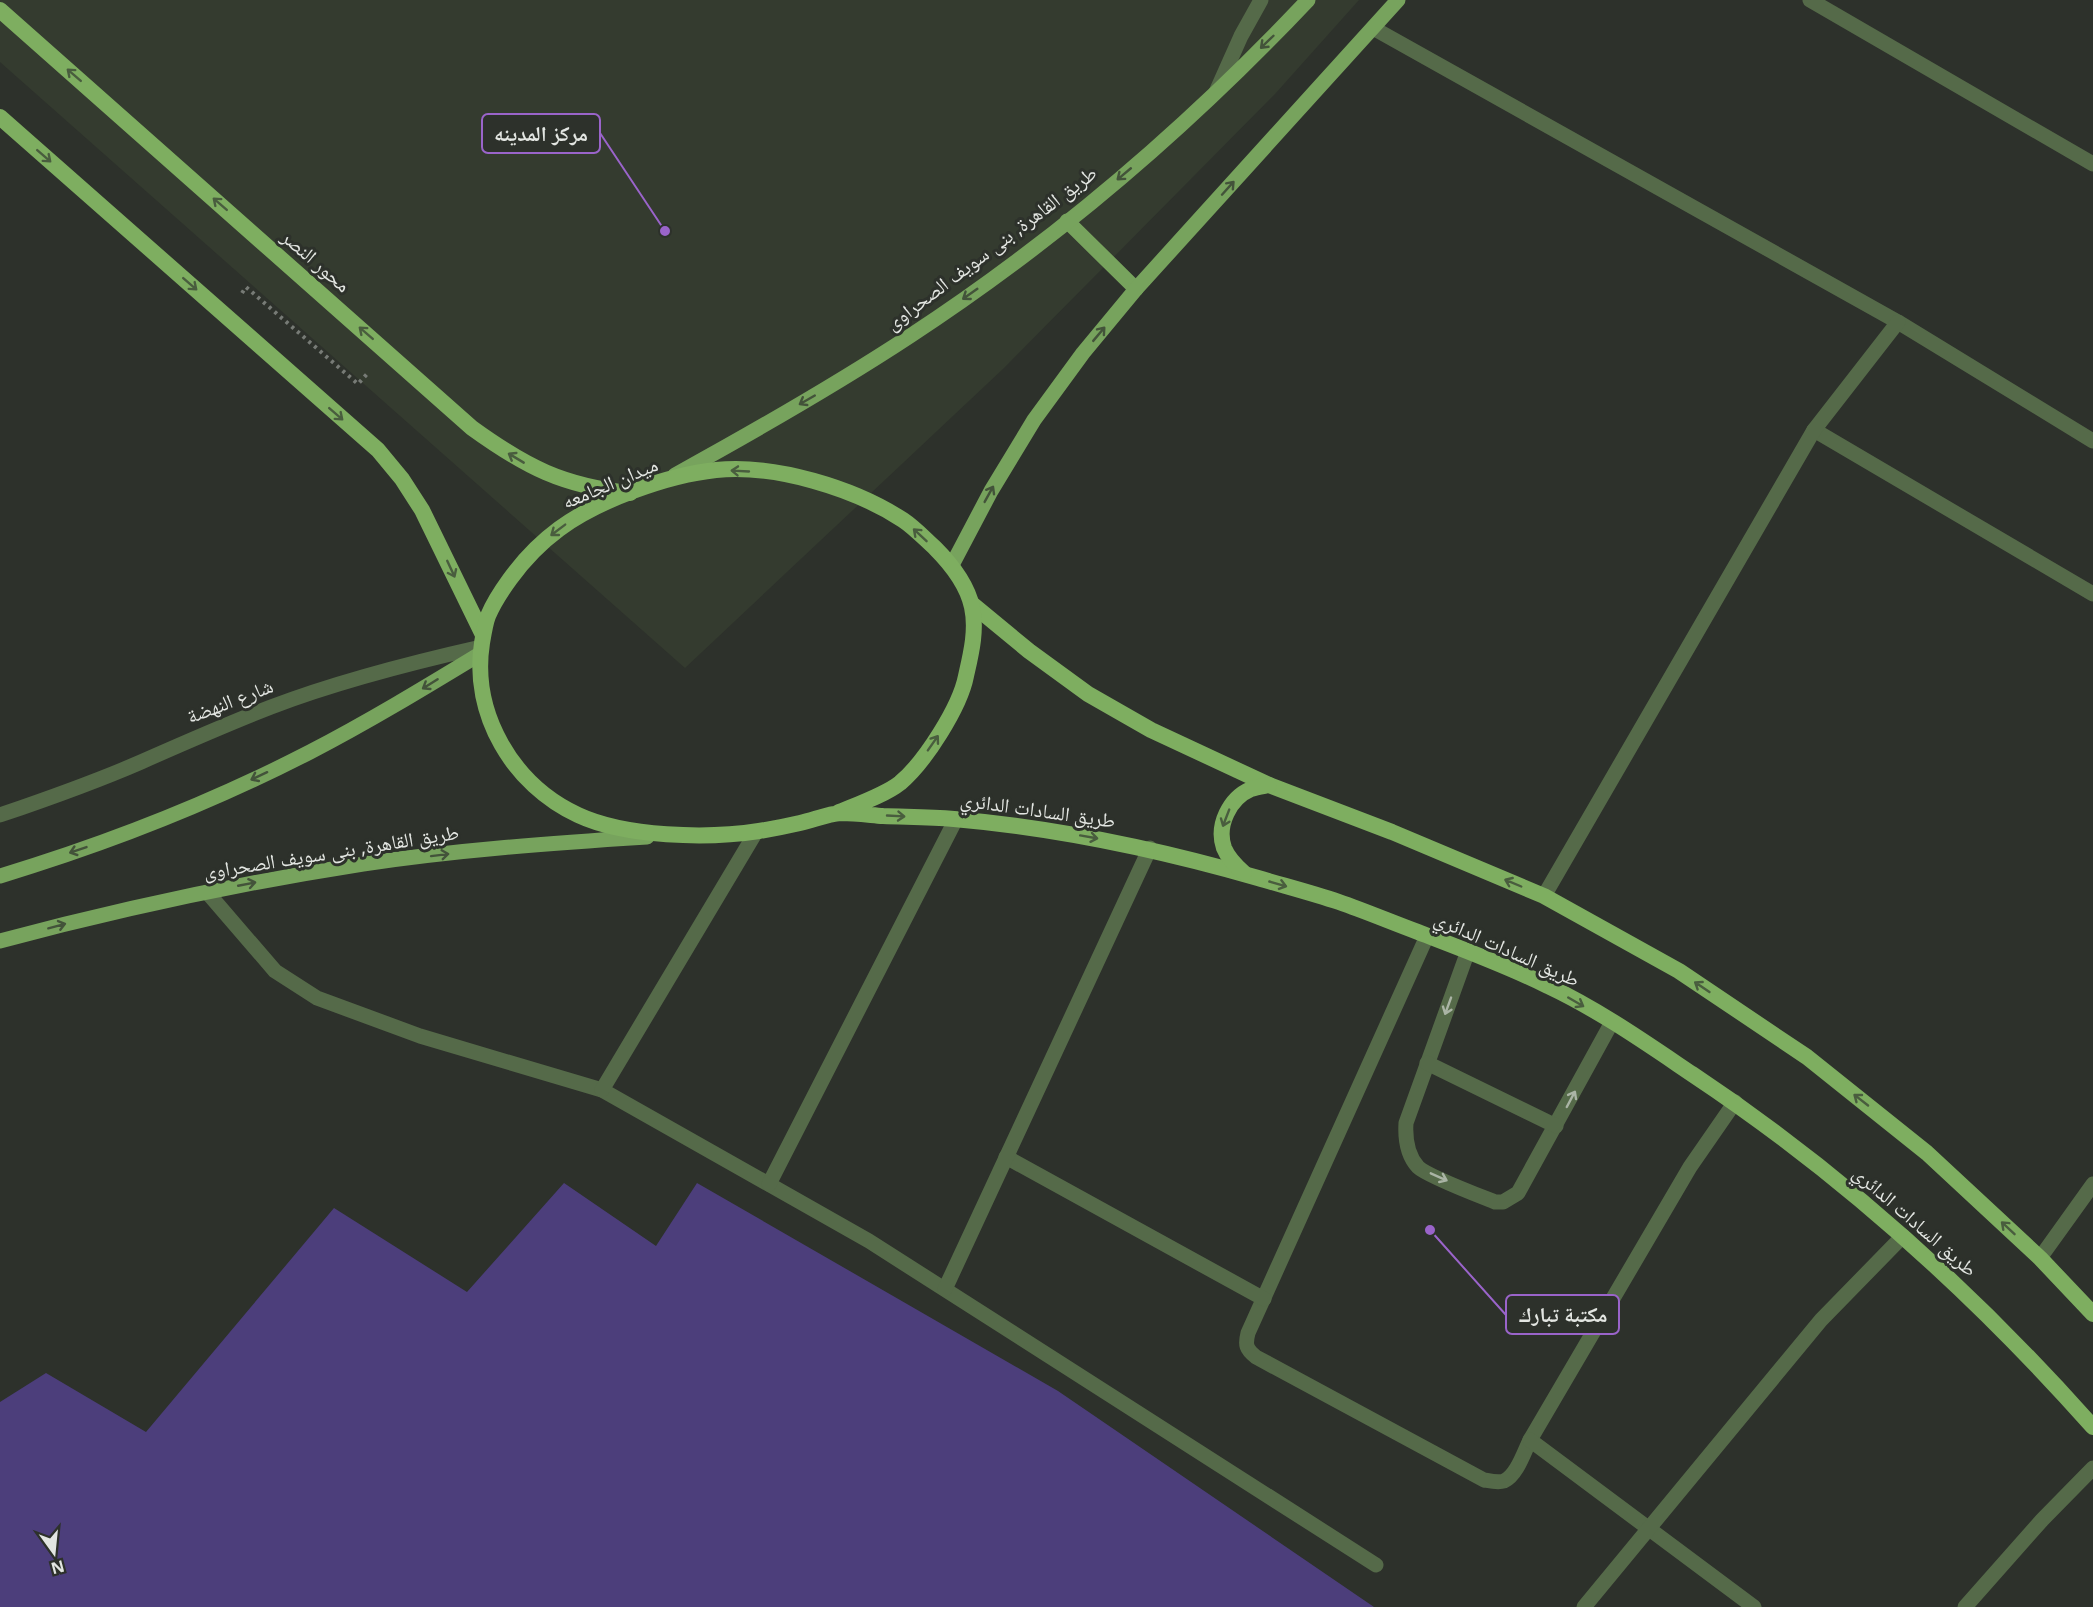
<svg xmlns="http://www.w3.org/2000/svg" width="2093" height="1607" font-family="'Open Sans','Noto Naskh Arabic',sans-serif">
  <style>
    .built { fill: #343b2f }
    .green { fill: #4c3e7b }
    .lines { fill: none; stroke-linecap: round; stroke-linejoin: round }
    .path { stroke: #777b76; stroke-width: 4; stroke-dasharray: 3 4.5; stroke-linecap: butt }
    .service { stroke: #556a49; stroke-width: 15 }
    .minor { stroke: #556a49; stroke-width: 15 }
    .primary { stroke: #77a35d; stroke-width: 15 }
    .trunk { stroke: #7eae60; stroke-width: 16 }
    .oneway { stroke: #43533a }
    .oneway2 { stroke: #495d3e }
    .oneway3 { stroke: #aab4a5 }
    .labels { text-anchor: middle; stroke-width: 6; stroke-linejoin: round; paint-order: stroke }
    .street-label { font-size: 20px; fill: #e3e6e2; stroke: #2d312b }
    .leader { fill: none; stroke: #9a64ca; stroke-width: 2 }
    .callout-dot { fill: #9a64ca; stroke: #2d312b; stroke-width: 2 }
    .callout { fill: #2d312b; stroke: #9a64ca; stroke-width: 2 }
    .callout-label { font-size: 21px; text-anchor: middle; font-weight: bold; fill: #e3e6e2 }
  </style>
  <rect width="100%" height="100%" fill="#2d312b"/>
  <path class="built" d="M0,0H1359L1275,94L1004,368L685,668L0,62Z"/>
  <path class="green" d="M564,1183L656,1246L697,1183L1058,1391L1374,1607H0V1402L46,1373L146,1432L334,1208L467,1292Z"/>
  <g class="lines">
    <path class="path" d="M242,293L246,287L358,384L367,374"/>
    <g class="service">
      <path d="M1216,92L1241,36L1261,0"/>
      <path d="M0,815C47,799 95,782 141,762C184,743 227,724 271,707C339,681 410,663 481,647"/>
      <path d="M1468,951L1406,1123C1405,1139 1407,1155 1418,1167C1427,1176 1480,1196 1495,1202H1503L1518,1193L1612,1022"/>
      <path d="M1427,1063L1556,1126"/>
    </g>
    <g class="minor">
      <path d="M1810,0L2093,164"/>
      <path d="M1373,28L1898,322L2093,441"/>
      <path d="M1814,430L2093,594"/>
      <path d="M207,892L275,971L317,998L420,1036L602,1090L869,1241L1376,1565"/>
      <path d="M1544,896L1814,430L1898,322"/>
      <path d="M1427,936L1248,1333C1245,1345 1246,1349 1256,1357L1484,1480C1490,1481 1498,1483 1504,1481C1517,1475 1524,1452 1530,1440L1690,1167L1735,1102"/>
      <path d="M602,1090L756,832"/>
      <path d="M1006,1157L1264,1299"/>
      <path d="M769,1184L956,819"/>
      <path d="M2040,1258L2093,1184"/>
      <path d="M945,1289L1150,848"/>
      <path d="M1530,1440L1754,1607"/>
      <path d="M1584,1607L1821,1320L1903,1236"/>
      <path d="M1965,1607L2042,1520L2093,1468"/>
    </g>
    <g class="primary">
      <path d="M1067,221L1136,289"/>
      <path d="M675,475C755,431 834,386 910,336C1055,241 1189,126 1308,0"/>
      <path d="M952,565L991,491L1034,420L1083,353L1136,289L1398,0"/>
      <path d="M0,876C106,844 211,803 310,752C368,722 424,688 480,654"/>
      <path d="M0,941C120,909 241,883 363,864C457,850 552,843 647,837"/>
    </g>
    <g class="trunk">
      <path d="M0,10L472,428C526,467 563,486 630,493"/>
      <path d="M0,117L378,450L402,479L422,510L483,635"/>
      <path d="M972,604L1029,651L1088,694L1151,730L1269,785L1392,832L1544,896L1679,971L1807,1057L1927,1153L2040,1258L2093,1314"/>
      <path d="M837,813C856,805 885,795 900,783C925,762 960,707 966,676C971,654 977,630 972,607C967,584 951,564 935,548C925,539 915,528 903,520C854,488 775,464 716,470C668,475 598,500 559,529C540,543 523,561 510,579C502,590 493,604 488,616C486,621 483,637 482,643C471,714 513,785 578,815C625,837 707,839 759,831C772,829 787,826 800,823C814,820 827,814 841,813C855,813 870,815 883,816C907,817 930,817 954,819C1058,828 1157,849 1258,878C1285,886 1312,893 1339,902C1365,911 1391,922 1418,932C1462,949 1506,965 1548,986C1599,1010 1646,1043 1692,1074C1841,1173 1974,1293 2093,1427"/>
      <path d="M1244,873C1236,866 1228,858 1224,848C1216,825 1230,798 1251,789C1256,787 1264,786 1269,785"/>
    </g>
  </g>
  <defs><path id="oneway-shaft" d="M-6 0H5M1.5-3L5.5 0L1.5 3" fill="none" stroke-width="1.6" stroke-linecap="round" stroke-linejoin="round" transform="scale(1.5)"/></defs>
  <g class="oneway">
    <use href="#oneway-shaft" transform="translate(1267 42) rotate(136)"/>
    <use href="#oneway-shaft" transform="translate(1124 174) rotate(140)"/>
    <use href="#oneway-shaft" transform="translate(1228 188) rotate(-48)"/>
    <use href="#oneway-shaft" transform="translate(970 294) rotate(145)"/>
    <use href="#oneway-shaft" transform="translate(1099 334) rotate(-50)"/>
    <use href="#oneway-shaft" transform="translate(807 400) rotate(150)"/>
    <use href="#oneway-shaft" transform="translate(989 494) rotate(-61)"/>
    <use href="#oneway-shaft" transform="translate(430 684) rotate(148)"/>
    <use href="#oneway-shaft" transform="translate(259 776) rotate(155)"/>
    <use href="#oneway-shaft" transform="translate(78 850) rotate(161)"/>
    <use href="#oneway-shaft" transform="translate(440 855) rotate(-7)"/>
    <use href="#oneway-shaft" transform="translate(247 884) rotate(-11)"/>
    <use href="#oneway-shaft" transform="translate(57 926) rotate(-15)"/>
  </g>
  <g class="oneway2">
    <use href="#oneway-shaft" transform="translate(74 75) rotate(-139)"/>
    <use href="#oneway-shaft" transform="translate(44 156) rotate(41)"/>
    <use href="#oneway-shaft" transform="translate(220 204) rotate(-139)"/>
    <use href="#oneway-shaft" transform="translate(190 284) rotate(41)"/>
    <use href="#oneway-shaft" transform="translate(366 333) rotate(-139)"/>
    <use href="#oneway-shaft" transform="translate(336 414) rotate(41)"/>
    <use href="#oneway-shaft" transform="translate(516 458) rotate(-149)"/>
    <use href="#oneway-shaft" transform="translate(740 471) rotate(-177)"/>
    <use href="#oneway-shaft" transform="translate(558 530) rotate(143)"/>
    <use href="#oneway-shaft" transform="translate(920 535) rotate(-137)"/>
    <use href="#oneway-shaft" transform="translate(451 569) rotate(65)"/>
    <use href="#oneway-shaft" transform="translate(933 743) rotate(-55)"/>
    <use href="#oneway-shaft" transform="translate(896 816) rotate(3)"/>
    <use href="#oneway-shaft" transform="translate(1226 818) rotate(111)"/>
    <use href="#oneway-shaft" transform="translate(1089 837) rotate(10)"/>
    <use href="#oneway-shaft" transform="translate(1513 883) rotate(-157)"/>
    <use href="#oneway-shaft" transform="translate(1278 884) rotate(16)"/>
    <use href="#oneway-shaft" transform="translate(1702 987) rotate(-146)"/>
    <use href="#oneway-shaft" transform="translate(1576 1002) rotate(30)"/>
    <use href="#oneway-shaft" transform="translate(1861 1100) rotate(-142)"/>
    <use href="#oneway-shaft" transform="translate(2008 1228) rotate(-137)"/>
  </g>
  <g class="oneway3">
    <use href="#oneway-shaft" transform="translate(1448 1006) rotate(110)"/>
    <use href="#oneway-shaft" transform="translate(1571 1099) rotate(-62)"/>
    <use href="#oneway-shaft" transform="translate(1439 1177) rotate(24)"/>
  </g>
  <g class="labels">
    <g class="street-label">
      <text transform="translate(991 248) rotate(-37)" y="7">طريق القاهرة, بنى سويف الصحراوى</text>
      <text transform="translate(316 261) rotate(41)" y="7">محور النصر</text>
      <text transform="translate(610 483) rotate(-23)" y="7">ميدان الجامعه</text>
      <text transform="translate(230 701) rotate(-21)" y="7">شارع النهضة</text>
      <text transform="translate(1038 810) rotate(8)" y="7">طريق السادات الدائري</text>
      <text transform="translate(331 852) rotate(-9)" y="7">طريق القاهرة, بنى سويف الصحراوى</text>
      <text transform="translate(1507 949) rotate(24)" y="7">طريق السادات الدائري</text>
      <text transform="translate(1915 1221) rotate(41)" y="7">طريق السادات الدائري</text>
    </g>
  </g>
  <path class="leader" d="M665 231L600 133M1430 1230L1506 1315"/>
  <g class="callout-dot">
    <circle cx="665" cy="231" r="6"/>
    <circle cx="1430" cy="1230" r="6"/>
  </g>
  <g class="callout">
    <rect x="482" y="114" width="118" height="39" rx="6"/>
    <rect x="1506" y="1295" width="113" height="39" rx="6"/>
  </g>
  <g class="callout-label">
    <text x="541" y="141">مركز المدينه</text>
    <text x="1563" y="1322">مكتبة تبارك</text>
  </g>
  <g transform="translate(54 1553) rotate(165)" stroke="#2d312b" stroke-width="4.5" paint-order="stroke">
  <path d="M0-4.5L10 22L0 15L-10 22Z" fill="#e3e6e2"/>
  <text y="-9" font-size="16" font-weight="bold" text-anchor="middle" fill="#e3e6e2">N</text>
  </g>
</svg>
